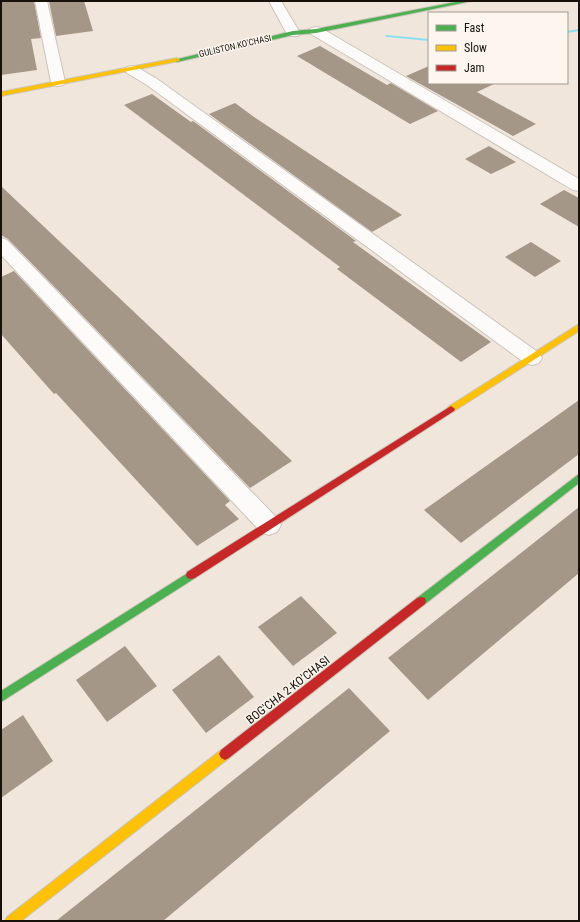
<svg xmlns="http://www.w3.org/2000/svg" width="580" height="922" font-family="'Roboto Condensed',sans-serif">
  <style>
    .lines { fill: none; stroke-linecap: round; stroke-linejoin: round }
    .stream { fill: #88dff4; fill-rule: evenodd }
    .building { fill: #a59787 }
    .street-casing { stroke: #ccc4bb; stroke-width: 2 }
    .fast-casing { stroke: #ccc4bb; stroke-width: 2 }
    .slow-casing { stroke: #ccc4bb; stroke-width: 2 }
    .jam-casing { stroke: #ccc4bb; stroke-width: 2 }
    .street { fill: #fdfbfa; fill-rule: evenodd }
    .fast { fill: #4caf50; fill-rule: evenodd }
    .slow { fill: #ffc107; fill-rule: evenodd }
    .jam { fill: #c62828; fill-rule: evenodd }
    .labels { text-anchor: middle; stroke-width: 3; stroke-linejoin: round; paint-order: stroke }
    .far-street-label { font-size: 9px; fill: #17110a; stroke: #fdf6ee }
    .near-street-label { font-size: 12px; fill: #17110a; stroke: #fdf6ee }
  </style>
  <rect width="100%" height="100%" fill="#f0e6dc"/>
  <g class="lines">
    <g class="stream">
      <path d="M579,29V31L567,33V31Z"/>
      <path d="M386,35L429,39V41L388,37H386Z"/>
    </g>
  </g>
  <g class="building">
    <path d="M1,1H34L41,38L31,39L37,70L1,75Z"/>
    <path d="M49,1H84L93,31L56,36Z"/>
    <path d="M320,46L387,85L391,83L438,111L410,124L297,56Z"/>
    <path d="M429,66V83H496L477,92L536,124L513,136L406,76Z"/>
    <path d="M152,94L191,122L193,121L356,241L353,242L491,342L461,362L337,269L340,267L124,105Z"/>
    <path d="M235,103L254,117L402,215L372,232L209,114Z"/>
    <path d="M489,146L516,162L491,174L465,159Z"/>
    <path d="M1,186L225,398L292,461L250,488L8,239L1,235Z"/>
    <path d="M564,190L579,198V227L540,204Z"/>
    <path d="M531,242L561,261L535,277L505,257Z"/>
    <path d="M14,271L230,501L225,505L239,519L197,546L56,393L54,394L1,334V277Z"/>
    <path d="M579,400V454L461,543L424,510Z"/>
    <path d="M579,507V573L428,700L388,658Z"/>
    <path d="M301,596L337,633L293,666L258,627Z"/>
    <path d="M125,646L157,686L107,722L76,680Z"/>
    <path d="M219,655L254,697L206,733L172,690Z"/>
    <path d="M349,688L390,731L163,921H56Z"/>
    <path d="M23,715L53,761L1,798V730Z"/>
  </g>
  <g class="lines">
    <defs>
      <g id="street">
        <path d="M35,1H47L65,82L63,85L58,86L53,85L51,82Z"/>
        <path d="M269,1H281L300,33L298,36H288Z"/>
        <path d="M316,27L321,28L579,179V191L573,190L311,34L309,31L311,28Z"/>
        <path d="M132,66L137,67L157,79L539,353L542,358L539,363L532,365L525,363L147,85L127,73L125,70L127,67Z"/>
        <path d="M1,238L7,240L277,518L281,525L277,532L269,535L261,532L1,255Z"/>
      </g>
      <g id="fast">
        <path d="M461,1H472L316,33L293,35L177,62L174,60L293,31L316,29Z"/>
        <path d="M579,474V483L425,604L421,605L417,604L416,601L417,598Z"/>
        <path d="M191,571L195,572L196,575L195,578L1,702V691Z"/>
      </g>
      <g id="slow">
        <path d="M177,58L180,60L179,61L1,96V92Z"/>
        <path d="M579,324V331L454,411H448L447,409L448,407Z"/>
        <path d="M225,748L229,750L231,754L229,758L21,921H5L7,917L221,750Z"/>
      </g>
      <g id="jam">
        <path d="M451,406L455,409L454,411L195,578L191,579L187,578L186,575L187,572Z"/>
        <path d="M421,597L425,598L426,601L425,604L229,758L225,760L221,758L219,754L221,750L417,598Z"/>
      </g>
    </defs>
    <use href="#street" class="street-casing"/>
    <use href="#fast" class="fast-casing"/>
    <use href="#slow" class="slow-casing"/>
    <use href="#jam" class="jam-casing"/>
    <use href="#street" class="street"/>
    <use href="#fast" class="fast"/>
    <use href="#slow" class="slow"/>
    <use href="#jam" class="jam"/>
  </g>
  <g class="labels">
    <g class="far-street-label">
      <text transform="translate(235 46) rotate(-13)" y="3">GULISTON KO'CHASI</text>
    </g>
    <g class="near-street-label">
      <text transform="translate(288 690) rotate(-38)" y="4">BOG'CHA 2-KO'CHASI</text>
    </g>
  </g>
  <rect width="580" height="922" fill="none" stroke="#17110a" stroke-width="4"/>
  <rect x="428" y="12" width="140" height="72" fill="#fdf6ee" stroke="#a19a93"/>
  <rect x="436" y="25" width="20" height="6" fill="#4caf50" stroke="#a19a93"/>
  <text x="464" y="32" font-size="12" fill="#17110a">Fast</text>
  <rect x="436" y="45" width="20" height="6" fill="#ffc107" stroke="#a19a93"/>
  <text x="464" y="52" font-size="12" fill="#17110a">Slow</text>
  <rect x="436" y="65" width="20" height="6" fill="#c62828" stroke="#a19a93"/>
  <text x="464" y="72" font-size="12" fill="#17110a">Jam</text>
</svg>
